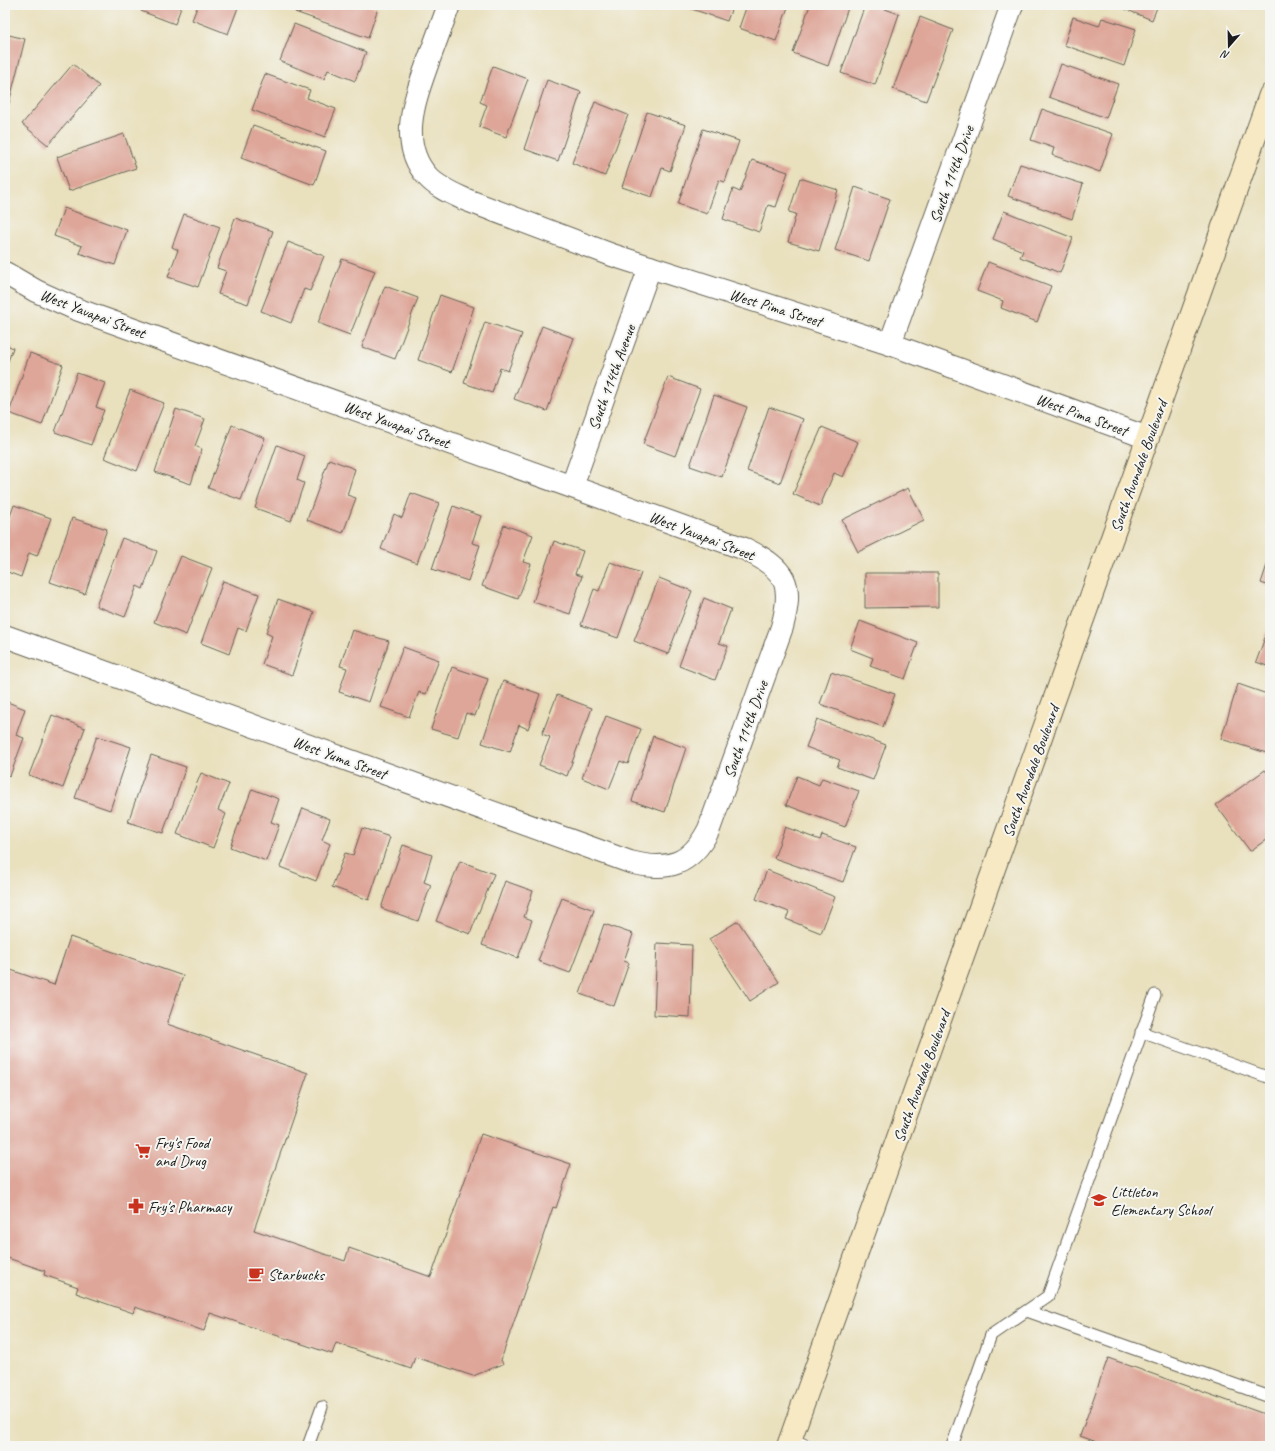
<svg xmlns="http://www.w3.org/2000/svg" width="1275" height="1451" font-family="Caveat,sans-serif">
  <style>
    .building { fill: #dea699 }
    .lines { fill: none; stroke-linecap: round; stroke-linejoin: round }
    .service-casing { stroke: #646154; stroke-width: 13 }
    .minor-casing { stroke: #646154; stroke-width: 24 }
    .secondary-casing { stroke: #646154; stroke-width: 24 }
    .service { stroke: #fff; stroke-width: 11 }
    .minor { stroke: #fff; stroke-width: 22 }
    .secondary { stroke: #f6e9c3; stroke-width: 22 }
    .labels { text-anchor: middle; stroke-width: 4; stroke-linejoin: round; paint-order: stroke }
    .street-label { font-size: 16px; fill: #1c1c1c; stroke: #f6f6f2 }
    .poi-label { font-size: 16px; fill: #1c1c1c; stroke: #f6f6f2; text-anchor: start }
  </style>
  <rect width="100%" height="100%" fill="#f6f6f2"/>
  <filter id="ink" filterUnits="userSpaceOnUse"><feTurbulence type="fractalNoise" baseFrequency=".025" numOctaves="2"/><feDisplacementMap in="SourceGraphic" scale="8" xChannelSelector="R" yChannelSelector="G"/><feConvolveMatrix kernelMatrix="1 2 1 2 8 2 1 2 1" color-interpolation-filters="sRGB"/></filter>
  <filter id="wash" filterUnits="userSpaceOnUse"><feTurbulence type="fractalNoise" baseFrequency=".012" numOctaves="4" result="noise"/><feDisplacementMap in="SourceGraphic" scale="16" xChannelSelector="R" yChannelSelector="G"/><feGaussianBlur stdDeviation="0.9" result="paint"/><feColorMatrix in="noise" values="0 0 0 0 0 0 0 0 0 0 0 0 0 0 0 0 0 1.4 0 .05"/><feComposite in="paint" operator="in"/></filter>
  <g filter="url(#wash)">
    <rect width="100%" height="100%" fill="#e9e0bd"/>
    <g id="blocks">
      <g class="building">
        <path d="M143,5H182L175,24L141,11Z"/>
        <path d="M198,5H239L228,34L192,20Z"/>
        <path d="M297,5H369L378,8L368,38L295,12Z"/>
        <path d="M690,5H733L727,21L689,8Z"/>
        <path d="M747,5H782L788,7L776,41L739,28Z"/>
        <path d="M810,5H849L828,66L793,53Z"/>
        <path d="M865,5H874L899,14L875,85L841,73Z"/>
        <path d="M1115,5H1158L1152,20Z"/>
        <path d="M920,17L953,30L926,101L893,89Z"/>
        <path d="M1073,17L1099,26L1102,18L1136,29L1124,66L1064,45Z"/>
        <path d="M294,24L366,52L355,81L328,70L324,79L280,61Z"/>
        <path d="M5,34L25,39L6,115H5Z"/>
        <path d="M73,64L99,86L48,145L22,124Z"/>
        <path d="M1061,64L1118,84L1106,118L1049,97Z"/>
        <path d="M493,66L528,79L506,137L479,127L487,105L480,102Z"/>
        <path d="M265,74L310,90L307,98L336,109L325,137L252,110Z"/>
        <path d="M547,80L581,92L558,161L524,149Z"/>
        <path d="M595,102L628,115L605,176L572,163Z"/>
        <path d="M1042,109L1113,134L1100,172L1052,155L1054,148L1031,140Z"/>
        <path d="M647,112L686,125L670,171L662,168L652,197L622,187Z"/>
        <path d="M253,125L326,151L314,185L241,158Z"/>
        <path d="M703,129L739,141L725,182L719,180L707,214L678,204Z"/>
        <path d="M124,134L136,168L69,191L57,157Z"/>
        <path d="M752,160L788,172L776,207L768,205L759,232L723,219L733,189L740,192Z"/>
        <path d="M1020,164L1083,184L1072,219L1008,196Z"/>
        <path d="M800,178L838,190L819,251L788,242L796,214L789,212Z"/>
        <path d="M855,187L890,199L869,261L835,250Z"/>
        <path d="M64,208L127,230L115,265L79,253L82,246L54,236Z"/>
        <path d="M1004,211L1073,238L1060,273L1020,257L1023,251L993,239Z"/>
        <path d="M184,214L220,227L198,287L168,277L178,250L172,247Z"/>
        <path d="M235,218L273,231L248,304L218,294L226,271L217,268Z"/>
        <path d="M288,242L324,256L310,291L304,289L291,323L261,311Z"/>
        <path d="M342,259L375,271L350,335L318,323Z"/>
        <path d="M988,262L1051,286L1037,322L1001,308L1003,301L977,291Z"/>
        <path d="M385,286L418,298L395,359L362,347Z"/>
        <path d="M440,295L474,307L452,372L418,360Z"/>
        <path d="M485,322L522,334L508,371L500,368L492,393L464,383Z"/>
        <path d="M542,326L574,338L547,411L514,399Z"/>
        <path d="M5,344L13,348L5,369Z"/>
        <path d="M30,353L63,365L42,425L9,413Z"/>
        <path d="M77,373L105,383L96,407L104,410L91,445L55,432Z"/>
        <path d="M668,377L700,389L675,456L643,444Z"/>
        <path d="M130,390L164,403L137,471L104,458Z"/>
        <path d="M714,395L747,407L722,477L690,466Z"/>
        <path d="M769,407L803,419L780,483L747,471Z"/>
        <path d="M176,409L205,419L195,446L202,449L191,484L155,472Z"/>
        <path d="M232,425L265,438L241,500L208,488Z"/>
        <path d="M822,427L858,442L843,477L834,473L820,506L793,494Z"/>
        <path d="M277,445L305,456L297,480L304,483L291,521L255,508Z"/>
        <path d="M329,459L355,469L347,495L356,498L343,533L307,520Z"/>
        <path d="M908,488L924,520L858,552L842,520Z"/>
        <path d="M411,493L439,503L417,563L381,549L394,514L402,518Z"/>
        <path d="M14,505L51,518L37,556L29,553L21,577L5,571V531Z"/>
        <path d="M453,506L481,516L472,543L480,545L468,581L432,569Z"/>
        <path d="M72,518L107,529L85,594L50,582Z"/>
        <path d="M504,525L533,535L523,562L531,564L518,599L482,586Z"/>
        <path d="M122,538L157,551L143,589L137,586L125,617L96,606Z"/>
        <path d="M554,541L583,551L575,574L582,576L570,614L533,602Z"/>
        <path d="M181,556L212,568L186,635L154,622Z"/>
        <path d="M1270,556V586L1261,583Z"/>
        <path d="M610,562L641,573L618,638L581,625L594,589L599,591Z"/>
        <path d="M865,573H938V607L865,608Z"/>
        <path d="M659,578L692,591L668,654L634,641Z"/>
        <path d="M223,581L259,594L246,631L238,628L229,654L201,643Z"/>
        <path d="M704,598L731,609L719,643L728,646L715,680L679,666Z"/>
        <path d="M278,599L314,612L292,675L262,664L272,636L266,633Z"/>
        <path d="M860,621L918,643L905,679L870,666L873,658L850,649Z"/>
        <path d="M1270,624V667L1256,662Z"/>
        <path d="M352,630L389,641L369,702L339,692L347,668L340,666Z"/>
        <path d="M403,647L439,660L426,694L419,692L409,717L381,707Z"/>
        <path d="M452,667L488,679L475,716L466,713L458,737L431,729Z"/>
        <path d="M831,672L895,694L883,727L820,704Z"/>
        <path d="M503,681L540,694L528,729L519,725L510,752L482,743Z"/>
        <path d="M1238,684L1270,695V754L1221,739Z"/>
        <path d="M557,695L592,708L567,776L539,765L550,737L542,734Z"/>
        <path d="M5,701L25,709L16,735L24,738L10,776L5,774Z"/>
        <path d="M52,715L85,728L63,788L29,775Z"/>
        <path d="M606,716L641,729L628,764L620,761L609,789L582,778Z"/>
        <path d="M817,719L886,745L873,780L837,767L840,760L806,747Z"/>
        <path d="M97,736L131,747L110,810L75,798Z"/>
        <path d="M653,736L686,748L665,812L632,801Z"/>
        <path d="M151,755L186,767L163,833L128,822Z"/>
        <path d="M1265,770L1270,776V837L1250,851L1216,805Z"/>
        <path d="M201,773L229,784L218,810L226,814L213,848L177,834Z"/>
        <path d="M797,776L819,785L822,778L859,791L845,827L786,805Z"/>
        <path d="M252,789L279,799L271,822L279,825L266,861L230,847Z"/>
        <path d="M303,808L330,819L322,840L330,844L316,881L280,867Z"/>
        <path d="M785,827L820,840L822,835L856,847L843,882L774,858Z"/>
        <path d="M362,828L390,837L369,900L332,887L345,853L353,855Z"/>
        <path d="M403,845L432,855L424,882L431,885L418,921L381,908Z"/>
        <path d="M460,861L494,874L470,934L436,921Z"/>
        <path d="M767,870L835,897L821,933L786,919L789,912L756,899Z"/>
        <path d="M505,881L533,891L524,917L532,920L518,958L482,945Z"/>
        <path d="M562,898L594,910L570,973L538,961Z"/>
        <path d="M738,921L779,982L750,1001L709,939Z"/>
        <path d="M604,924L633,934L624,961L629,963L614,1006L580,994Z"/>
        <path d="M70,937L183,976L167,1024L308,1073L254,1230L345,1261L349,1248L431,1277L481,1134L571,1164L556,1208L553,1207L501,1360L503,1364L473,1376L415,1357L411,1369L336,1343L332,1354L210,1313L204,1331L135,1307L133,1313L76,1293L78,1287L44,1275L45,1271L5,1257V968L54,985Z"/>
        <path d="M657,943L692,945L690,1017L654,1015Z"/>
        <path d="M1108,1358L1270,1416V1446H1108L1080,1436Z"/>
      </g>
    </g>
  </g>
  <g filter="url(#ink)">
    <use href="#blocks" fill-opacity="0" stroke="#646154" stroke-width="1"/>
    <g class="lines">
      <defs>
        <g id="service">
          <path d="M1141,1032L1270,1078"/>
          <path d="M1027,1311L1270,1397"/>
          <path d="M790,1439L808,1446"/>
          <path d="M308,1446L322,1407"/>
          <path d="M952,1446L991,1335L1048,1296L1155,995"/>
        </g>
        <g id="minor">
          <path d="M449,5C442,24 435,43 428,62C415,99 397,143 428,177C437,187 451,193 464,199L612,255L890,344L1148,438"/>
          <path d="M5,273L36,291L76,309L745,549C786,569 794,583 782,627L709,829C691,865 668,872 630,862L5,636"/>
          <path d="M890,344L1012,5"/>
          <path d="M572,486L650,267"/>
        </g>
        <path id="secondary" d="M788,1446L1270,95"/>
      </defs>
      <use href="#service" class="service-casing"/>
      <use href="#minor" class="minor-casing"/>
      <use href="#secondary" class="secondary-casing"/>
      <use href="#service" class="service"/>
      <use href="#minor" class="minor"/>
      <use href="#secondary" class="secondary"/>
    </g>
  </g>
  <defs>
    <symbol id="supermarket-bare" viewBox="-9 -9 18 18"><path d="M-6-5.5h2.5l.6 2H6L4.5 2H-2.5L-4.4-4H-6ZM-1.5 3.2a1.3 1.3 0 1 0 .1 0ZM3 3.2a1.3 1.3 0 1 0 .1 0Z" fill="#c8321e" stroke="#f6f6f2" stroke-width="2.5" paint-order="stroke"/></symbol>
    <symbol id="school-bare" viewBox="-9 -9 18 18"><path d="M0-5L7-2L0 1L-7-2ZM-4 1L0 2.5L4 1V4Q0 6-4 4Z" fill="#c8321e" stroke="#f6f6f2" stroke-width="2.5" paint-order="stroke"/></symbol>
    <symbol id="pharmacy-bare" viewBox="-9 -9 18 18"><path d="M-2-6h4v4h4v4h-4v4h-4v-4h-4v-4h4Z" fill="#c8321e" stroke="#f6f6f2" stroke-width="2.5" paint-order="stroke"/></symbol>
    <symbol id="cafe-bare" viewBox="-9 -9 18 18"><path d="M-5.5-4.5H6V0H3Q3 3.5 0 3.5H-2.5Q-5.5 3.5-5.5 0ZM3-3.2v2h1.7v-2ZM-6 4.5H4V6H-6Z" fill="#c8321e" stroke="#f6f6f2" stroke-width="2.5" paint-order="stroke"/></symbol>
  </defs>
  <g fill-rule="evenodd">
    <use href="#supermarket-bare" x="132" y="1140" width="22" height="22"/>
    <use href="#school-bare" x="1088" y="1189" width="22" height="22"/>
    <use href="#pharmacy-bare" x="125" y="1195" width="22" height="22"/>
    <use href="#cafe-bare" x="245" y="1263" width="22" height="22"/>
  </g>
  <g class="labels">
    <g class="street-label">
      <text transform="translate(951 174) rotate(-70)" y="6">South 114th Drive</text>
      <text transform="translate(776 307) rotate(17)" y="6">West Pima Street</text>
      <text transform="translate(93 313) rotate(21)" y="6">West Yavapai Street</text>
      <text transform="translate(611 377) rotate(-70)" y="6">South 114th Avenue</text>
      <text transform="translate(1082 414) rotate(20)" y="6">West Pima Street</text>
      <text transform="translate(397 424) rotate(20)" y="6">West Yavapai Street</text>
      <text transform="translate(1138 466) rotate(-70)" y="6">South Avondale Boulevard</text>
      <text transform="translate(702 535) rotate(21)" y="6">West Yavapai Street</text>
      <text transform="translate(745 729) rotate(-70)" y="6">South 114th Drive</text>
      <text transform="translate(340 757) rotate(20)" y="6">West Yuma Street</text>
      <text transform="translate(1030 771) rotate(-70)" y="6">South Avondale Boulevard</text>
      <text transform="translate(921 1076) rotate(-70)" y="6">South Avondale Boulevard</text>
    </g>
    <g class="poi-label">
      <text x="155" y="1148">Fry's Food<tspan x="155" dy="18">and Drug</tspan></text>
      <text x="1111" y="1197">Littleton<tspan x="1111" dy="18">Elementary School</tspan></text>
      <text x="148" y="1212">Fry's Pharmacy</text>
      <text x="268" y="1280">Starbucks</text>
    </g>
  </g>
  <rect width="1275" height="1451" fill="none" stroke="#f6f6f2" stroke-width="20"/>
  <g transform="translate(1229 46) rotate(200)" stroke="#f6f6f2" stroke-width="3" paint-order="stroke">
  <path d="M0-3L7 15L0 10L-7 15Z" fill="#1c1c1c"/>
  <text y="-6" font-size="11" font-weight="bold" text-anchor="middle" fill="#1c1c1c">N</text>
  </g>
</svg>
